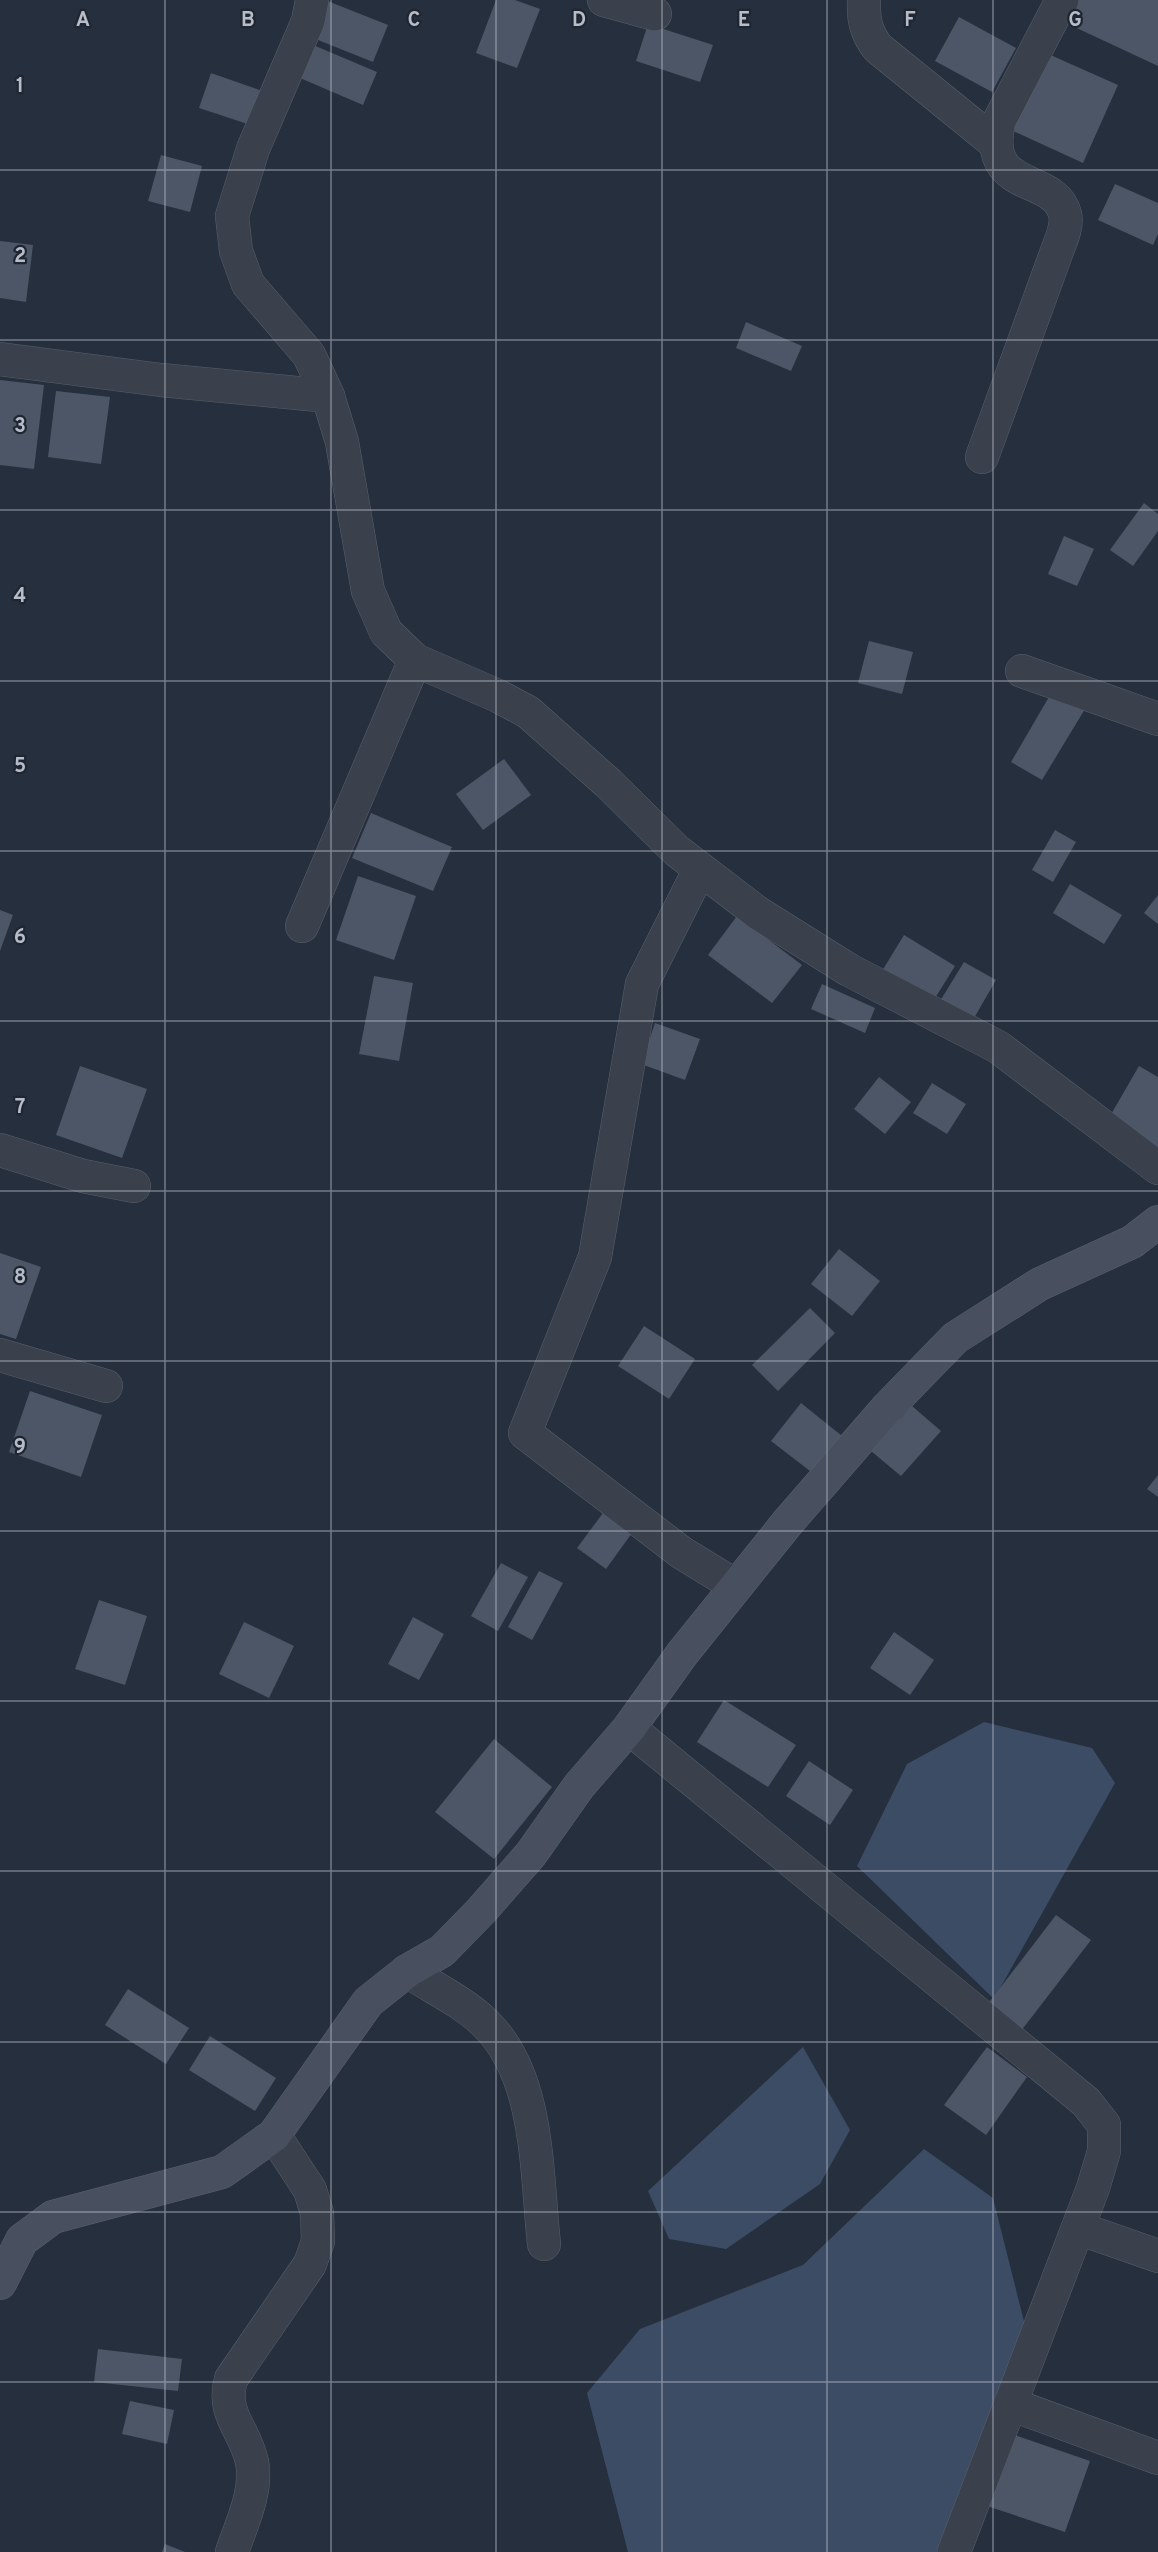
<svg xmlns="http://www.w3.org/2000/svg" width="1158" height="2552" font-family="Overpass,sans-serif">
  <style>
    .water { fill: #3c4c65 }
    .building { fill: #4c5666 }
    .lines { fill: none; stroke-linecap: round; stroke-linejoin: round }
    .street-casing { stroke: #585f6b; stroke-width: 34 }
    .secondary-casing { stroke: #585f6b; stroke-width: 34 }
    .street { stroke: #3a414d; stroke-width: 33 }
    .secondary { stroke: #485060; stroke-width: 33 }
    .grid { fill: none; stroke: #b6bcc8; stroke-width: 1.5; stroke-opacity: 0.55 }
    .grid-label { font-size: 20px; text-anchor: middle; font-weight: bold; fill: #b6bcc8; stroke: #1f2632; stroke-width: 4.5; stroke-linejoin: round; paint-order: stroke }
  </style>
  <rect width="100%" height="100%" fill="#262f3d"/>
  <g class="water">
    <path d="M984,1722L1092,1748L1115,1783L994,1999L857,1866L907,1764Z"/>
    <path d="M803,2047L850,2130L820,2184L726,2249L669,2239L648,2191Z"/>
    <path d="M924,2149L993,2198L1030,2345L945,2552H628L587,2393L640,2329L803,2265Z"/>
  </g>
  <g class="building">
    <path d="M325,0L388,25L373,62L308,36Z"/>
    <path d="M496,0H515L540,9L517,68L476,53Z"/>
    <path d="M1077,0H1158V66L1066,23Z"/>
    <path d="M959,17L1016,48L992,92L935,61Z"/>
    <path d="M648,24L713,45L700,82L636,61Z"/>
    <path d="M313,45L377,72L363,105L300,78Z"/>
    <path d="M1046,53L1118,85L1083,163L1011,130Z"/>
    <path d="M211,73L268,93L257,127L199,108Z"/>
    <path d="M161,155L202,166L190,212L148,201Z"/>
    <path d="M1115,184L1158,203V234L1153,245L1098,220Z"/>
    <path d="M0,241L33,245L26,302L0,298Z"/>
    <path d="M746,322L802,346L791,371L736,348Z"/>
    <path d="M0,380L44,385L34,469L0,465Z"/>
    <path d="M56,391L110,397L101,464L48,457Z"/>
    <path d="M1144,503L1158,514V531L1133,566L1110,550Z"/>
    <path d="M1064,536L1094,549L1077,586L1048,574Z"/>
    <path d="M869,641L913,652L902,694L858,683Z"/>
    <path d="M1053,690L1085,709L1042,780L1011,762Z"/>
    <path d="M504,759L531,795L483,830L456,794Z"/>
    <path d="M371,813L452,847L433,891L352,858Z"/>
    <path d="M1055,830L1076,842L1053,882L1032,870Z"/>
    <path d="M358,876L416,896L394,960L336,940Z"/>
    <path d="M1070,884L1122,915L1104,944L1053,913Z"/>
    <path d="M1158,895V924L1144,913Z"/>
    <path d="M0,910L13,915L0,951Z"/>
    <path d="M737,916L802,965L772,1003L708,955Z"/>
    <path d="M904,935L955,966L932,1003L882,971Z"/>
    <path d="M964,962L996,980L970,1025L937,1006Z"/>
    <path d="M374,976L413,983L399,1061L359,1054Z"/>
    <path d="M822,984L875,1008L865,1033L811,1009Z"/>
    <path d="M655,1023L700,1039L685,1080L641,1064Z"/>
    <path d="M80,1066L147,1089L122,1158L56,1135Z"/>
    <path d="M1139,1066L1158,1077V1153L1106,1123Z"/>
    <path d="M879,1077L911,1102L885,1134L854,1109Z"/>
    <path d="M932,1083L966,1104L947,1134L913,1113Z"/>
    <path d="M839,1249L880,1281L852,1316L811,1284Z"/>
    <path d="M0,1253L41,1267L16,1339L0,1334Z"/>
    <path d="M810,1308L835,1333L778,1391L752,1365Z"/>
    <path d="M644,1326L695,1359L669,1399L618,1366Z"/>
    <path d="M30,1391L102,1415L81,1477L9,1452Z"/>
    <path d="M801,1403L847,1440L810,1471L771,1441Z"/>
    <path d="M912,1406L941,1431L901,1476L871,1451Z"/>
    <path d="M1158,1475V1497L1147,1489Z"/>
    <path d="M603,1513L632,1533L606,1569L577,1548Z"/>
    <path d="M501,1563L528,1577L498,1631L471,1616Z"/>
    <path d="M539,1571L563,1583L532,1640L508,1627Z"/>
    <path d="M99,1600L147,1616L125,1685L75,1669Z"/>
    <path d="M413,1617L444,1634L419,1680L388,1664Z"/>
    <path d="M244,1622L294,1646L269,1698L219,1674Z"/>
    <path d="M894,1632L934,1660L910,1695L870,1668Z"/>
    <path d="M724,1700L796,1745L768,1787L697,1742Z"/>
    <path d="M494,1739L552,1787L494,1859L435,1812Z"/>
    <path d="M809,1761L853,1790L830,1825L786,1796Z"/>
    <path d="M1056,1915L1091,1940L1021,2031L987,2005Z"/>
    <path d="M128,1989L189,2028L166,2064L105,2025Z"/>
    <path d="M210,2036L276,2078L255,2111L189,2070Z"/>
    <path d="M987,2047L1027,2077L986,2135L944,2105Z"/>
    <path d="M98,2349L182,2359L178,2391L94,2382Z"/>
    <path d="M130,2401L174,2410L167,2444L122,2434Z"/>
    <path d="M1012,2434L1090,2461L1065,2532L987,2506Z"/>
    <path d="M165,2544L185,2552H162Z"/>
  </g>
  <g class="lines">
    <defs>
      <g id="street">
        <path d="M312,0L308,21L253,149L232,216L236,251L248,284L309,355L328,396L342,442L368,591L386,632L415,660L498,696L528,712L608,783L677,851L758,913L849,970L998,1047L1158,1168"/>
        <path d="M604,0L655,14"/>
        <path d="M864,0C863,19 866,33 878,48L994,142"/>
        <path d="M0,359L161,380L328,396"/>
        <path d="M982,457L1057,251C1061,240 1068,226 1065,214C1054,172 982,195 999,121L1062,0"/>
        <path d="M1022,671L1158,719"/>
        <path d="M700,869L642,984L595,1257L525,1433L682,1553L736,1586"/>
        <path d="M302,926L415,660"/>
        <path d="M0,1150L83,1176L134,1186"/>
        <path d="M0,1355L106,1386"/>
        <path d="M629,1728L1086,2102L1104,2125V2151L1093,2188L954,2552"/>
        <path d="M407,1971C432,1987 463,2002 484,2022C540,2075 536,2172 544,2244"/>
        <path d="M1078,2228L1158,2256"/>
        <path d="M1010,2404L1158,2458"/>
        <path d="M232,2552C241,2525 258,2491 252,2462C245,2429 221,2415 231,2379L310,2264L318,2241L317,2213L310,2190L274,2135"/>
      </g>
      <path id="secondary" d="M0,2283L22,2240L53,2217L222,2172L274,2135L368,2002L407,1971L442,1951L482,1910L531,1854L579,1786L629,1728L682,1654L788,1522L888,1407L955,1338L1040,1284L1132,1242L1158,1222"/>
    </defs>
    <use href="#street" class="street-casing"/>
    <use href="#secondary" class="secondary-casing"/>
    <use href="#street" class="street"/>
    <use href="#secondary" class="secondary"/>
  </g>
  <path class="grid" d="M165,0V2552M331,0V2552M496,0V2552M662,0V2552M827,0V2552M993,0V2552M0,170H1158M0,340H1158M0,510H1158M0,681H1158M0,851H1158M0,1021H1158M0,1191H1158M0,1361H1158M0,1531H1158M0,1701H1158M0,1871H1158M0,2042H1158M0,2212H1158M0,2382H1158"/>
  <g class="grid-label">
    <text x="83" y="26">A</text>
    <text x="248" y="26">B</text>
    <text x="414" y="26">C</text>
    <text x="579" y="26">D</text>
    <text x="744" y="26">E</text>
    <text x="910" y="26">F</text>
    <text x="1075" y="26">G</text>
    <text x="20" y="92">1</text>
    <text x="20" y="262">2</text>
    <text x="20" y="432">3</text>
    <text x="20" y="602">4</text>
    <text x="20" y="772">5</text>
    <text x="20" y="943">6</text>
    <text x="20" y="1113">7</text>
    <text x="20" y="1283">8</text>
    <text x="20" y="1453">9</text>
  </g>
</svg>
